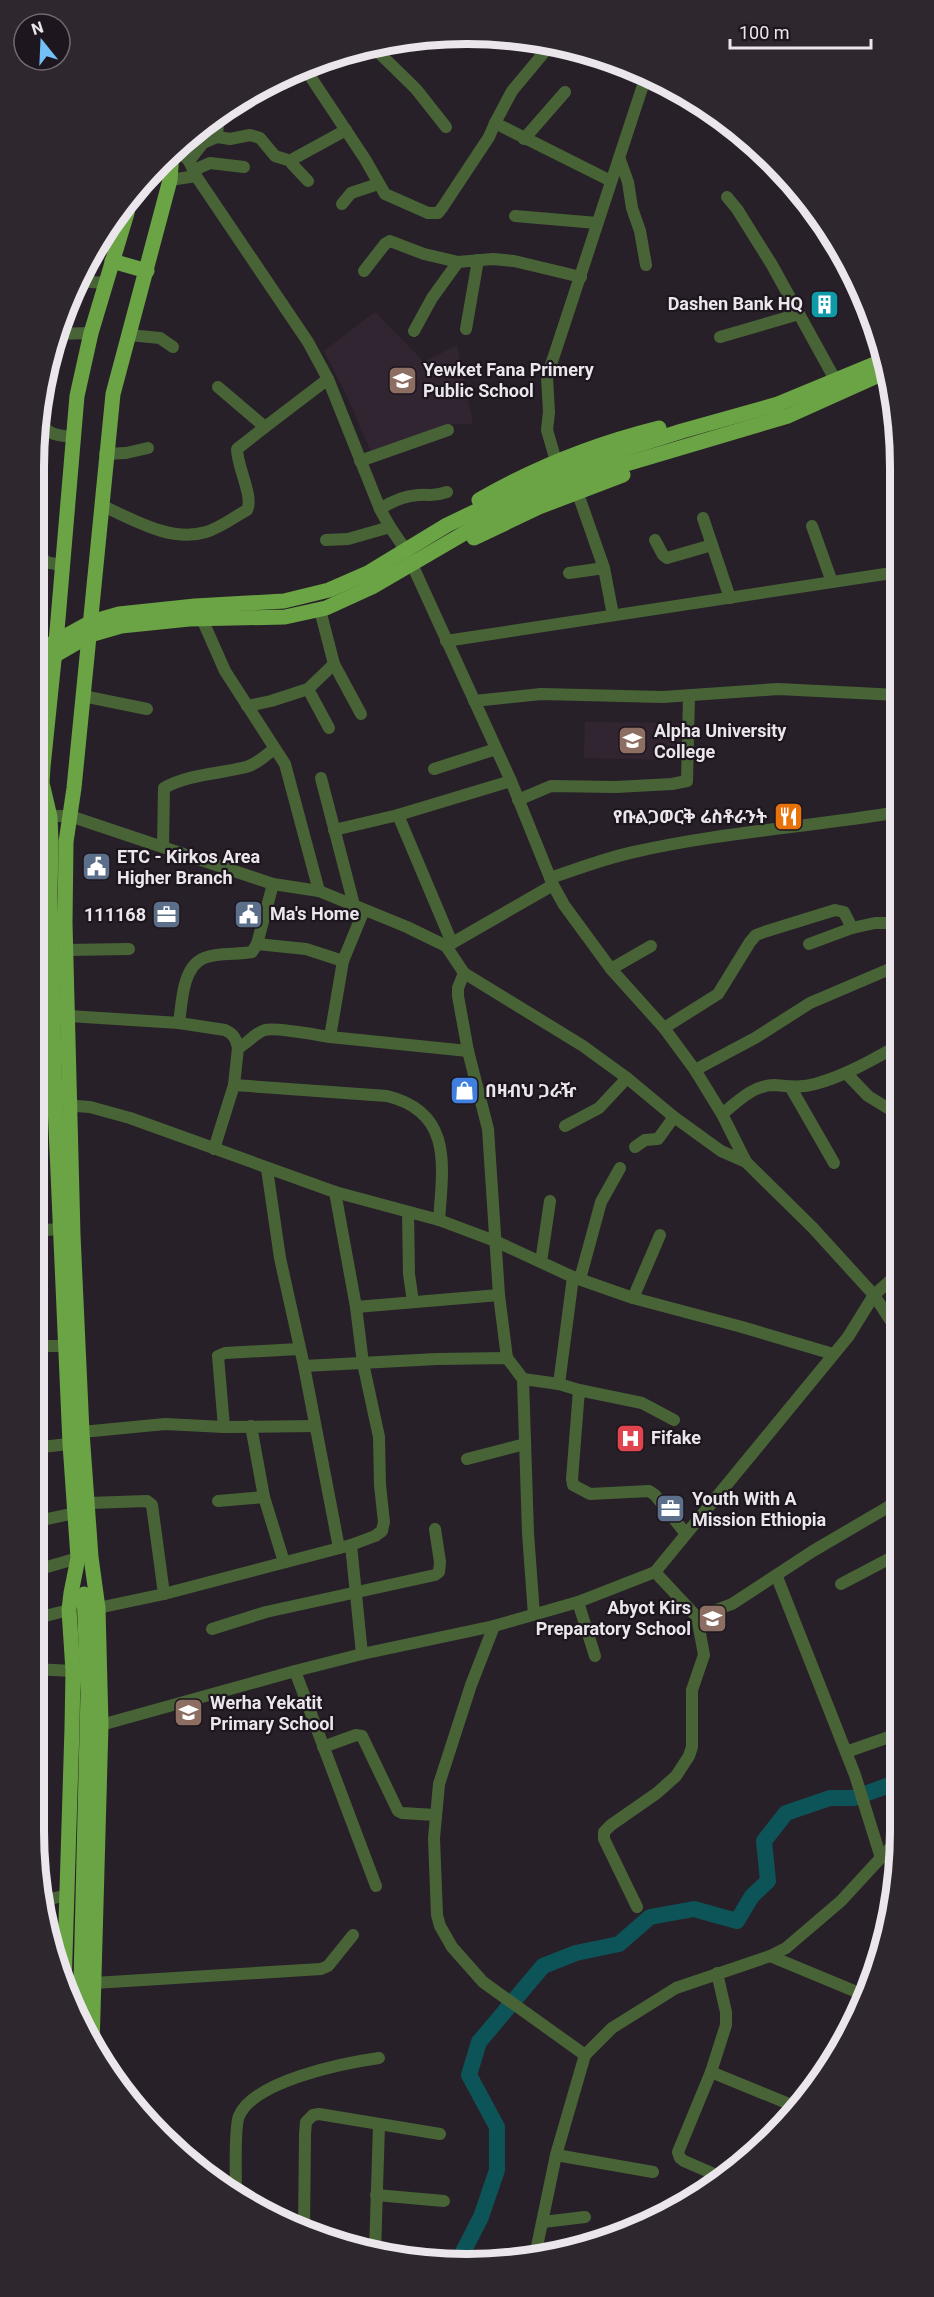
<svg xmlns="http://www.w3.org/2000/svg" width="934" height="2297" font-family="Roboto,'Noto Sans Ethiopic',sans-serif">
  <style>
    .built { fill: #322532 }
    .lines { fill: none; stroke-linecap: round; stroke-linejoin: round }
    .river { stroke: #0d5458; stroke-width: 16 }
    .minor { stroke: #486437; stroke-width: 12 }
    .major { stroke: #6aa444; stroke-width: 15 }
    .labels { text-anchor: middle; stroke-width: 4.5; stroke-linejoin: round; paint-order: stroke }
    .poi-label { font-size: 18px; font-weight: bold; fill: #ebe6eb; stroke: #1e161e; text-anchor: start }
    .rim { fill: none; stroke: #ebe6eb; stroke-width: 8 }
  </style>
  <rect width="100%" height="100%" fill="#282028"/>
  <g class="built">
    <path d="M375,312L424,362L457,345L473,424H451L371,452L348,398L324,351Z"/>
    <path d="M585,722L682,723L681,760L584,758Z"/>
  </g>
  <g class="lines">
    <path class="river" d="M462,2259L463,2252L481,2217L497,2170V2127L469,2075L479,2042L543,1966L576,1953L619,1944L650,1917L694,1909L737,1921L752,1896L768,1881L764,1841L786,1813L830,1798H854L895,1783L901,1775"/>
    <g class="minor">
      <path d="M371,45L416,89L446,127"/>
      <path d="M304,67L365,159L385,194L428,213H438L442,208L489,137L495,123L611,181"/>
      <path d="M495,123L512,91L552,43"/>
      <path d="M217,137L230,139L250,135L260,138L275,156L291,161"/>
      <path d="M524,139L565,92"/>
      <path d="M176,148L189,161L196,176L308,342L328,379L380,509L390,527L405,549L511,781L553,885L564,905L611,969L664,1028L695,1070L722,1114L746,1162L813,1228L874,1295L900,1335"/>
      <path d="M620,160L628,182L632,208L640,231L646,265"/>
      <path d="M189,161L203,143L217,137L218,122"/>
      <path d="M194,170L210,163L244,167"/>
      <path d="M170,180L196,176"/>
      <path d="M308,181L292,164L293,159L346,130"/>
      <path d="M727,197L737,209L772,265L832,374"/>
      <path d="M342,204L351,193L378,184"/>
      <path d="M515,216L597,223"/>
      <path d="M364,271L385,244L390,241L424,254L458,262L493,259L514,261L581,277"/>
      <path d="M77,281L105,283"/>
      <path d="M466,329L478,260"/>
      <path d="M414,331L432,298L458,262"/>
      <path d="M55,334L91,333"/>
      <path d="M129,335L160,338L173,347"/>
      <path d="M720,337L799,314"/>
      <path d="M218,387L265,427L328,379"/>
      <path d="M41,420C47,436 57,435 72,437"/>
      <path d="M105,454L126,453L148,448"/>
      <path d="M360,461L448,430"/>
      <path d="M556,461L547,430L549,412L547,377L646,76"/>
      <path d="M577,491L604,568L613,615"/>
      <path d="M101,505C132,519 171,543 206,532C220,528 234,517 247,510C254,497 237,467 237,449L265,427"/>
      <path d="M380,509C392,501 404,496 418,495C432,494 432,497 447,492"/>
      <path d="M703,518L730,598"/>
      <path d="M898,522L892,530L898,550"/>
      <path d="M812,526L832,582"/>
      <path d="M33,539L45,562"/>
      <path d="M326,540L348,539L390,527"/>
      <path d="M655,540L663,555L667,558L712,545"/>
      <path d="M33,563L45,562L61,565"/>
      <path d="M569,573L604,568"/>
      <path d="M320,610L334,664L361,714"/>
      <path d="M202,619L225,671L285,764L319,891"/>
      <path d="M33,640L38,642"/>
      <path d="M446,641L898,572"/>
      <path d="M308,689L329,728"/>
      <path d="M83,696L147,709"/>
      <path d="M474,701L541,694L663,697L778,689L898,695"/>
      <path d="M247,706L271,701L308,689L334,664"/>
      <path d="M434,769L496,749"/>
      <path d="M321,778L354,905"/>
      <path d="M518,800L551,786L616,787L672,784L687,781L689,696"/>
      <path d="M33,816H70L273,884L319,891L407,927L446,946L464,973L583,1046L627,1078L674,1117L721,1151L746,1162"/>
      <path d="M334,830L398,815"/>
      <path d="M163,847L164,788C189,774 219,774 246,767C257,764 265,756 274,749"/>
      <path d="M550,878C578,869 605,858 634,852C721,832 810,827 898,812"/>
      <path d="M33,893L50,894"/>
      <path d="M452,943L398,815L511,781"/>
      <path d="M257,944L273,884"/>
      <path d="M809,944L852,928"/>
      <path d="M447,946L553,885"/>
      <path d="M66,950L129,949"/>
      <path d="M343,961L330,1037L468,1051"/>
      <path d="M611,969L651,946"/>
      <path d="M69,1016L179,1023C182,1003 182,967 204,958C218,952 237,955 252,952L257,944L306,949L343,961L364,910"/>
      <path d="M179,1023L225,1030C234,1034 236,1039 238,1048C247,1044 256,1032 265,1030C276,1027 316,1035 330,1037"/>
      <path d="M664,1028L718,994L750,942L756,935L764,932L835,910L844,912L852,928L875,923H899"/>
      <path d="M33,1044L61,1045"/>
      <path d="M695,1070L755,1038L810,1003L899,965"/>
      <path d="M846,1073L868,1096L899,1115"/>
      <path d="M234,1085L238,1048"/>
      <path d="M791,1088L834,1163"/>
      <path d="M62,1105L90,1107L130,1118L335,1192L439,1220L495,1241L573,1277L633,1298L742,1327L833,1354"/>
      <path d="M722,1114C737,1102 753,1085 774,1085C788,1086 801,1088 815,1084C845,1076 872,1060 899,1045"/>
      <path d="M565,1126L599,1108L627,1078"/>
      <path d="M635,1147L645,1140L658,1139L674,1117"/>
      <path d="M214,1149L234,1085L387,1096C453,1112 443,1166 439,1220"/>
      <path d="M267,1169L280,1258L304,1366L339,1548"/>
      <path d="M408,1212L409,1274L413,1302"/>
      <path d="M33,1231L59,1229"/>
      <path d="M541,1262L550,1201"/>
      <path d="M580,1279L601,1202L620,1168"/>
      <path d="M499,1295L507,1358"/>
      <path d="M633,1298L660,1235"/>
      <path d="M356,1307L499,1295L488,1129L468,1051L458,996V988L464,973"/>
      <path d="M33,1346H65"/>
      <path d="M304,1366L437,1359L507,1358L523,1379L559,1384L579,1390"/>
      <path d="M523,1379L528,1533L534,1615"/>
      <path d="M559,1384L573,1277"/>
      <path d="M674,1420L642,1403L579,1390L572,1479L573,1485L590,1494L649,1491L655,1495L686,1534"/>
      <path d="M251,1426L264,1497L284,1562"/>
      <path d="M224,1427L218,1356L225,1353L299,1349"/>
      <path d="M82,1432L165,1424L224,1427L315,1426"/>
      <path d="M33,1448L77,1443"/>
      <path d="M467,1459L525,1444"/>
      <path d="M218,1501L264,1497"/>
      <path d="M89,1503L147,1501L152,1505L164,1594"/>
      <path d="M33,1522L75,1513"/>
      <path d="M351,1545L362,1654"/>
      <path d="M33,1571L78,1558"/>
      <path d="M655,1572L697,1617L732,1604L813,1551L900,1500"/>
      <path d="M777,1577L855,1775L881,1858"/>
      <path d="M841,1584L900,1553"/>
      <path d="M578,1602L595,1656"/>
      <path d="M98,1608L164,1594L351,1545L375,1536L382,1531L384,1522L380,1485L379,1437L363,1363L356,1307L335,1192"/>
      <path d="M33,1619L69,1610"/>
      <path d="M494,1626L471,1685L439,1784L434,1838L437,1915L440,1926L452,1947L483,1982L585,2055L556,2155L535,2256"/>
      <path d="M212,1629L266,1612L435,1575L439,1572L440,1562L435,1529"/>
      <path d="M892,1643L901,1649"/>
      <path d="M33,1669L73,1671"/>
      <path d="M295,1671L376,1886"/>
      <path d="M101,1725L295,1671L362,1654L494,1626L578,1602L655,1572L848,1337L874,1295L900,1272"/>
      <path d="M323,1747L356,1735L362,1736L398,1811L402,1813L435,1815"/>
      <path d="M846,1752L889,1737L901,1726"/>
      <path d="M45,1900L68,1895"/>
      <path d="M637,1907L604,1839V1832L611,1825L657,1793L676,1776L689,1756L692,1747V1690L704,1655L697,1617"/>
      <path d="M770,1956L864,1995"/>
      <path d="M717,1973L726,2012V2025L711,2072L678,2152L680,2158L684,2161L723,2178"/>
      <path d="M94,1983L321,1969L328,1966L353,1935"/>
      <path d="M585,2055L612,2028L676,1988L770,1956L786,1948L841,1901L900,1837"/>
      <path d="M711,2072L799,2108"/>
      <path d="M556,2155L653,2172"/>
      <path d="M236,2194C236,2179 234,2127 239,2116C254,2081 343,2063 379,2058"/>
      <path d="M376,2195L444,2201"/>
      <path d="M543,2222L585,2217"/>
      <path d="M304,2230L305,2134L306,2122L313,2115L319,2114L440,2134"/>
      <path d="M375,2252L379,2125"/>
    </g>
    <g class="major">
      <path d="M112,261L147,271"/>
      <path d="M847,262L858,282"/>
      <path d="M479,500C536,467 595,444 659,428"/>
      <path d="M474,538L539,507L623,475"/>
      <path d="M33,654L91,622L119,614L195,606L284,601L329,590L368,573L447,525L568,467L682,431L778,404L882,361"/>
      <path d="M33,668L90,635L121,626L189,619L285,617L326,608L372,587L487,520L572,480L788,416L886,372"/>
      <path d="M33,685L49,690"/>
      <path d="M64,1988L72,1728L73,1671L69,1610L71,1593L78,1558L70,1444L55,1105L50,894L51,842L50,817L42,783L43,767L57,631L77,396L91,333L127,213L130,195"/>
      <path d="M80,2021L88,1693L84,1594"/>
      <path d="M92,2048L101,1725L98,1608L91,1557L82,1432L73,1235L65,923L66,842L74,788L113,394L170,180L172,152"/>
    </g>
  </g>
  <defs>
    <symbol id="building-square" viewBox="-11 -11 22 22"><rect x="-9" y="-9" width="18" height="18" rx="4" fill="#0f9aa8" stroke="#1e161e"/><path d="M-4-6H4V6H1V3H-1V6H-4ZM-2.5-4.3h1.7v1.8h-1.7ZM.8-4.3h1.7v1.8H.8ZM-2.5-1h1.7V.8h-1.7ZM.8-1h1.7V.8H.8Z" fill="#fff"/></symbol>
    <symbol id="school-square" viewBox="-11 -11 22 22"><rect x="-9" y="-9" width="18" height="18" rx="4" fill="#8d6e63" stroke="#1e161e"/><path d="M0-5L7-2L0 1L-7-2ZM-4 1L0 2.5L4 1V4Q0 6-4 4Z" fill="#fff"/></symbol>
    <symbol id="university-square" viewBox="-11 -11 22 22"><rect x="-9" y="-9" width="18" height="18" rx="4" fill="#8d6e63" stroke="#1e161e"/><path d="M0-5L7-2L0 1L-7-2ZM-4 1L0 2.5L4 1V4Q0 6-4 4Z" fill="#fff"/></symbol>
    <symbol id="restaurant-square" viewBox="-11 -11 22 22"><rect x="-9" y="-9" width="18" height="18" rx="4" fill="#e8710a" stroke="#1e161e"/><path d="M-5-6h1v4h1v-4h1v4h1v-4h1v5L-1.5 .5V6h-2V.5L-5-1ZM5-6V6H3V1.5H1.5Q1.5-4 5-6Z" fill="#fff"/></symbol>
    <symbol id="civic-square" viewBox="-11 -11 22 22"><rect x="-9" y="-9" width="18" height="18" rx="4" fill="#5c6f8a" stroke="#1e161e"/><path d="M-.6-6.5H3V-4.5H.6V-3L4-1V1h2V6H-6V1h2V-1L-.6-3ZM-1.2 2.5V6h2.4V2.5Z" fill="#fff"/></symbol>
    <symbol id="office-square" viewBox="-11 -11 22 22"><rect x="-9" y="-9" width="18" height="18" rx="4" fill="#5c6f8a" stroke="#1e161e"/><path d="M-6-3h4V-5.5h4V-3h4V5H-6ZM-1-4.5V-3h2v-1.5ZM-6 0V1H6V0Z" fill="#fff"/></symbol>
    <symbol id="shop-square" viewBox="-11 -11 22 22"><rect x="-9" y="-9" width="18" height="18" rx="4" fill="#3f7fe0" stroke="#1e161e"/><path d="M-5-2.5h2.3a2.7 3.5 0 0 1 5.4 0H5L5.5 6h-11ZM-1.5-2.5h3a1.5 2.3 0 0 0-3 0Z" fill="#fff"/></symbol>
    <symbol id="hospital-square" viewBox="-11 -11 22 22"><rect x="-9" y="-9" width="18" height="18" rx="4" fill="#e0444e" stroke="#1e161e"/><path d="M-5-5h3v3.5h4V-5h3V5h-3V1.5h-4V5h-3Z" fill="#fff"/></symbol>
  </defs>
  <g fill-rule="evenodd">
    <use href="#building-square" x="808" y="288" width="33" height="33"/>
    <use href="#school-square" x="386" y="364" width="33" height="33"/>
    <use href="#university-square" x="616" y="724" width="33" height="33"/>
    <use href="#restaurant-square" x="772" y="800" width="33" height="33"/>
    <use href="#civic-square" x="80" y="850" width="33" height="33"/>
    <use href="#civic-square" x="232" y="898" width="33" height="33"/>
    <use href="#office-square" x="150" y="898" width="33" height="33"/>
    <use href="#shop-square" x="448" y="1074" width="33" height="33"/>
    <use href="#hospital-square" x="614" y="1422" width="33" height="33"/>
    <use href="#office-square" x="654" y="1492" width="33" height="33"/>
    <use href="#school-square" x="696" y="1602" width="33" height="33"/>
    <use href="#school-square" x="172" y="1696" width="33" height="33"/>
  </g>
  <g class="labels">
    <g class="poi-label">
      <text x="803" y="310" text-anchor="end">Dashen Bank HQ</text>
      <text x="423" y="376">Yewket Fana Primery<tspan x="423" dy="21">Public School</tspan></text>
      <text x="654" y="737">Alpha University<tspan x="654" dy="21">College</tspan></text>
      <text x="767" y="823" text-anchor="end">የቡልጋወርቅ ሬስቶራንት</text>
      <text x="117" y="863">ETC - Kirkos Area<tspan x="117" dy="21">Higher Branch</tspan></text>
      <text x="270" y="920">Ma's Home</text>
      <text x="146" y="921" text-anchor="end">111168</text>
      <text x="485" y="1097">በዛብህ ጋራዥ</text>
      <text x="651" y="1444">Fifake</text>
      <text x="692" y="1505">Youth With A<tspan x="692" dy="21">Mission Ethiopia</tspan></text>
      <text x="691" y="1614" text-anchor="end">Abyot Kirs<tspan x="691" dy="21">Preparatory School</tspan></text>
      <text x="210" y="1709">Werha Yekatit<tspan x="210" dy="21">Primary School</tspan></text>
    </g>
  </g>
  <path d="M0 0H934V2297H0ZM467 44H467A423 423 0 0 1 890 467V1831A423 423 0 0 1 467 2254H467A423 423 0 0 1 44 1831V467A423 423 0 0 1 467 44Z" fill="#2e272e" fill-rule="evenodd"/>
  <path class="rim" d="M467 44H467A423 423 0 0 1 890 467V1831A423 423 0 0 1 467 2254H467A423 423 0 0 1 44 1831V467A423 423 0 0 1 467 44Z"/>
  <g transform="translate(42 42) rotate(342)"><circle r="28" fill="#1e161e" stroke="#706970" stroke-width="1.5"/>
  <path d="M0-4.5L10 22L0 15L-10 22Z" fill="#74c0f6"/>
  <text y="-9" font-size="16" font-weight="bold" text-anchor="middle" fill="#ebe6eb">N</text>
  </g>
  <path d="M730 39v9h141v-9" fill="none" stroke="#ebe6eb" stroke-width="3"/>
  <text x="739" y="39" font-size="18" fill="#ebe6eb" stroke="#1e161e" stroke-width="4.5" paint-order="stroke">100 m</text>
</svg>
